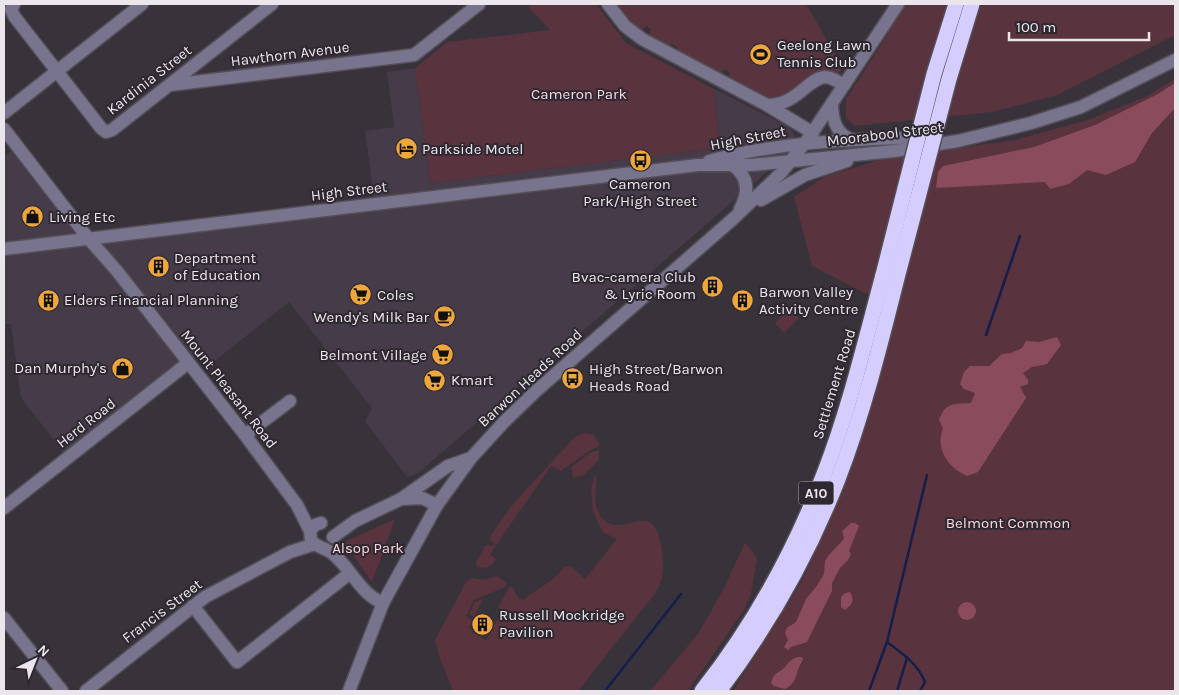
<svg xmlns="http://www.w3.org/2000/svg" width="1179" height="695" font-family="Karla,sans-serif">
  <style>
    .built { fill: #453b49 }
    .green { fill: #59333d }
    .forest { fill: #8a4c5d }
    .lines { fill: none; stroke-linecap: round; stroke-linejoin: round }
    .stream { stroke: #131e4c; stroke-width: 2.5 }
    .minor-casing { stroke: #544f57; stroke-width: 15 }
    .highway-casing { stroke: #544f57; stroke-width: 18 }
    .minor { stroke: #79748e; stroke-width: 12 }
    .highway { stroke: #d6cdff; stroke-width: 15 }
    .highway-bridge-casing { stroke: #544f57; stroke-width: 18; stroke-linecap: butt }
    .highway-bridge { stroke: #d6cdff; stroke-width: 15 }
    .labels { text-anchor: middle; stroke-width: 4; stroke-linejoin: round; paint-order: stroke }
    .shield { fill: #2e2831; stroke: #b2adb4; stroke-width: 1 }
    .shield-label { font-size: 14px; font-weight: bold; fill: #eae6ec }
    .poi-label { font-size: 15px; fill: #eae6ec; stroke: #2e2831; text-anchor: start }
    .street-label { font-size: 15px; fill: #eae6ec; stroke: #2e2831 }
    .park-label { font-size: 15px; fill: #fdd5de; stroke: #2e2831 }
  </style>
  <rect width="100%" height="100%" fill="#38323b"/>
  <path class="built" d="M415,68L430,183L720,148L714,89L789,127L793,132L796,147L417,474L407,477L365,421L372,408L289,302L207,367L198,356L68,458L21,398L11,324H4V157L17,146L88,238L375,204L365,131L394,127L387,72Z"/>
  <g class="green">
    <path d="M532,4H596L626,43L714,89L720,148L430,183L415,68L447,42L550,30L528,7Z"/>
    <path d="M616,4H806L843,68L839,73L833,74C815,83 792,101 771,99C759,98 739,84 728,78L730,72L724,69L721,74L679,52L677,47L672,44L667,46L651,37L649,35L651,29L646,26L641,31L631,23Z"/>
    <path d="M905,4H1175V35L1057,95L993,112L854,126L846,117V99L881,45Z"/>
    <path d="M1175,79V691H733L803,579L848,475L896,309L812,266L794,197L826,176L879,160L1014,140L1088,120L1147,96Z"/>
    <path d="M790,309L799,318L784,333L775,323Z"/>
    <path d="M584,433L594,435L599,443V446L589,451L561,471L551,466L490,554L496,559C491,567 486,569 477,567L476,562L485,546L488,545L492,546L494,543L490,540V536L513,504L574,438Z"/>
    <path d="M599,450V460L583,476L573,477L571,467L590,453Z"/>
    <path d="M596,473C598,487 591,501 600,515C620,546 655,489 662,552C664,569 664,577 656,592L578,691H453L440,659L435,640L466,582L472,578L484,580L497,576L507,583L505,587L474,600L466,616L472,620L469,627L473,630L472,632L486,640L500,615L497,613L500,609L498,607L510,586L513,588L518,598L523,600C537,588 553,583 564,567L571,566L585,579L617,539L604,533L601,529L593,511L591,488Z"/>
    <path d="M395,519L372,582L344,542Z"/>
    <path d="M745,543L752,550L757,559L751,594L744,610L688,691H650L698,634L722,592Z"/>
    <path d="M483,599L474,617L469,614L475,602Z"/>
  </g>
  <g class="forest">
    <path d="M1175,83V108L1152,133L1135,162L1106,175L1087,170L1069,184L1050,189L1045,182L936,188L938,172L943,166L1034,147L1095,125L1156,95Z"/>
    <path d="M1057,337L1061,345L1047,364L1032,367L1023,373L1028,380V384L1020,387L1026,398L978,472L967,476C948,468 935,449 943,428L939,420C945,402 954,404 971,403L975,393L964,389L960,384L964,372L970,366H989L1002,354L1011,353L1022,348L1026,341L1039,342Z"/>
    <path d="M851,523H855L859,526L849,551L851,554L848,560L840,568L832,583V591L807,642L791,647L788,650L784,647L788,640L785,633L787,628L796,622L806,599L816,587L824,574L825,561L828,556L844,539L842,531Z"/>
    <path d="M850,592C855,600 852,605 845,610L841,607V597L845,593Z"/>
    <circle cx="967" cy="611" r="9"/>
    <path d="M798,657H802L803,660C794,672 800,681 785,689L774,686L771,683C773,673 779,673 785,667C789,662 791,659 798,657Z"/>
  </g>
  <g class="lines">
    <g class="stream">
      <path d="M986,335L1020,236"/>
      <path d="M887,642C902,653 918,664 925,682L920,691"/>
      <path d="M605,691L681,594"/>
      <path d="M869,691L887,642L927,475"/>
      <path d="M897,691L907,658"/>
    </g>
    <defs>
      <g id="minor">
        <path d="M14,4L11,9L14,16L101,128L106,132L112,130L272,4"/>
        <path d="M608,4L625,26L642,39L767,105L813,133"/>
        <path d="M170,85L414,55L479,4"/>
        <path d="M832,103C832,120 836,134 852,140"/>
        <path d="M767,105C796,106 808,78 825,77C832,77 838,82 844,85"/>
        <path d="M4,113L142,4"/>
        <path d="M4,129L88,238L117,271L245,435L297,505L310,531"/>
        <path d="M709,161C779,141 854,140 927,137"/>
        <path d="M734,166C749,178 749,193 740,209"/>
        <path d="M761,200L805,175L847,161"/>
        <path d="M4,249L698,165H751L894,151L958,141L1031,123L1081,107L1175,60"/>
        <path d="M245,435L290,401"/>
        <path d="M401,499L422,498L437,505"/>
        <path d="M4,508L188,363"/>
        <path d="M321,523L315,525L310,531L311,541C317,547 325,548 332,553C351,568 360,594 383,603"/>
        <path d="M333,537L355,521L401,499L448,466L471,458"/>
        <path d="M193,606L237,662L350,573"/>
        <path d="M4,618L62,691"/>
        <path d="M86,691L205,597L290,552L315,544"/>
        <path d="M349,691L383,603L437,505L471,458L504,422L536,391L734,218L781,173L808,139L898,4"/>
      </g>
      <g id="highway">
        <path d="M702,691C753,626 794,552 824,474C849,410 865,342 883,275"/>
        <path d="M719,691C768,626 808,556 838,479C863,414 880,346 897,278"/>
      </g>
    </defs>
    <use href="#minor" class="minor-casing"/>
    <use href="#highway" class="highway-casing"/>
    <use href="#minor" class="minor"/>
    <use href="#highway" class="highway"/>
    <defs>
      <g id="highway-bridge">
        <path d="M883,275L934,74L956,4"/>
        <path d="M897,278L949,79L972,4"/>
      </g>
    </defs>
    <use href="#highway-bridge" class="highway-bridge-casing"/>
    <use href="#highway-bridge" class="highway-bridge"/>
  </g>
  <defs>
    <symbol id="stadium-disc" viewBox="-11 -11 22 22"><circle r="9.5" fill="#eea73c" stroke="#2e2831"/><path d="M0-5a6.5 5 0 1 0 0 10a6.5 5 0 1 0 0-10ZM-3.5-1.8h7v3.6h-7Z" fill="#111"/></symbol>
    <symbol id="hotel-disc" viewBox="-11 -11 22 22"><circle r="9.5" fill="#eea73c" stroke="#2e2831"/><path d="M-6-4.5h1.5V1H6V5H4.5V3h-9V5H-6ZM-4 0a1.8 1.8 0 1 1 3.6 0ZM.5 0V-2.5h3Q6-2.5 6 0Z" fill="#111"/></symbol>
    <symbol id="bus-disc" viewBox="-11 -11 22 22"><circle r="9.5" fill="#eea73c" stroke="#2e2831"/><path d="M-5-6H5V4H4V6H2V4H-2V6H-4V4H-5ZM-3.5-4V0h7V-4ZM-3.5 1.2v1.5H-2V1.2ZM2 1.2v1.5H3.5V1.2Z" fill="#111"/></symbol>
    <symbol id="shop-disc" viewBox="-11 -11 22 22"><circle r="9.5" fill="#eea73c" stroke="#2e2831"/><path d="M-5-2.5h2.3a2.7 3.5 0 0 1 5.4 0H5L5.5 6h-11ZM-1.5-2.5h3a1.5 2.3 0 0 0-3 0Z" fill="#111"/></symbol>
    <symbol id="building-disc" viewBox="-11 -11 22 22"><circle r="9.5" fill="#eea73c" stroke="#2e2831"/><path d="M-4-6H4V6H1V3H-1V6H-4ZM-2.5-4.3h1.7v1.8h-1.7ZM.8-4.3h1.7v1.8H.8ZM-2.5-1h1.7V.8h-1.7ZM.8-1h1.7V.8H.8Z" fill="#111"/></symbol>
    <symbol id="supermarket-disc" viewBox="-11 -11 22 22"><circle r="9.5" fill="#eea73c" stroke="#2e2831"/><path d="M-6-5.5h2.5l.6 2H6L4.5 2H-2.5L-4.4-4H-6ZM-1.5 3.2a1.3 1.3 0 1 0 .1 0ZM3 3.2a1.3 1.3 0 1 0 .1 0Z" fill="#111"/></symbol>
    <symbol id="cafe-disc" viewBox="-11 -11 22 22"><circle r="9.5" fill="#eea73c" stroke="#2e2831"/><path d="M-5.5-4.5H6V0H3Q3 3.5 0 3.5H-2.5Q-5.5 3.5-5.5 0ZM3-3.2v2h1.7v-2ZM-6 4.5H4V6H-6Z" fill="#111"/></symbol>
  </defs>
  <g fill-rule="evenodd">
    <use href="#stadium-disc" x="748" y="42" width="25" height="25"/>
    <use href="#hotel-disc" x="394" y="136" width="25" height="25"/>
    <use href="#bus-disc" x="628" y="148" width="25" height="25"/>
    <use href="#shop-disc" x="20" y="204" width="25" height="25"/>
    <use href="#building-disc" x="146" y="254" width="25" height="25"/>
    <use href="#building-disc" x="700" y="274" width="25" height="25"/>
    <use href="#supermarket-disc" x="348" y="282" width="25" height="25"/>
    <use href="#building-disc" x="36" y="288" width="25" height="25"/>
    <use href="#building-disc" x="730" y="288" width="25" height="25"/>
    <use href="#cafe-disc" x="432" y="304" width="25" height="25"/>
    <use href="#supermarket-disc" x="430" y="342" width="25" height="25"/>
    <use href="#shop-disc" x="110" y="356" width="25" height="25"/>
    <use href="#bus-disc" x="560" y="366" width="25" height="25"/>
    <use href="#supermarket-disc" x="422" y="368" width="25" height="25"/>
    <use href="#building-disc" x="470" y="612" width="25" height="25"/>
  </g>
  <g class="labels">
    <rect class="shield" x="798.5" y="481.5" width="35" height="23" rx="4"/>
    <g class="shield-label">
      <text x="816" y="498">A10</text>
    </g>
    <g class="poi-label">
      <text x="777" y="50">Geelong Lawn<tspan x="777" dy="17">Tennis Club</tspan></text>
      <text x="422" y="154">Parkside Motel</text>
      <text x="640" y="189" text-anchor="middle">Cameron<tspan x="640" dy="17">Park/High Street</tspan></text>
      <text x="49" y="222">Living Etc</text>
      <text x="174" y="263">Department<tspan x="174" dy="17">of Education</tspan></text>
      <text x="696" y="282" text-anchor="end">Bvac-camera Club<tspan x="696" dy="17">&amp; Lyric Room</tspan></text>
      <text x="759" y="297">Barwon Valley<tspan x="759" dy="17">Activity Centre</tspan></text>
      <text x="377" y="300">Coles</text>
      <text x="64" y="305">Elders Financial Planning</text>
      <text x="429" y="322" text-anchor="end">Wendy's Milk Bar</text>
      <text x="427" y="360" text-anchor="end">Belmont Village</text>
      <text x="107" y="373" text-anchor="end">Dan Murphy's</text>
      <text x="589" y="374">High Street/Barwon<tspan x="589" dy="17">Heads Road</tspan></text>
      <text x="451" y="385">Kmart</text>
      <text x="499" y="620">Russell Mockridge<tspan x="499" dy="17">Pavilion</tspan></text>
    </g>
    <g class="street-label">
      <text transform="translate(290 54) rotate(-7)" y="5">Hawthorn Avenue</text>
      <text transform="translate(149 80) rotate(-38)" y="5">Kardinia Street</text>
      <text transform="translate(885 134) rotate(-7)" y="5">Moorabool Street</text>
      <text transform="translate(748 138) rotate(-11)" y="5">High Street</text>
      <text transform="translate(349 191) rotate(-7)" y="5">High Street</text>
      <text transform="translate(530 378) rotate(-43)" y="5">Barwon Heads Road</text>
      <text transform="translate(834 384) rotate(-73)" y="5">Settlement Road</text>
      <text transform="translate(229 389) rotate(52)" y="5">Mount Pleasant Road</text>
      <text transform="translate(86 423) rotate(-38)" y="5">Herd Road</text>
      <text transform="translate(162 611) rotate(-37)" y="5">Francis Street</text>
    </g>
    <g class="park-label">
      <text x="579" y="99">Cameron Park</text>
      <text x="1008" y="528">Belmont Common</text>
      <text x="368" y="553">Alsop Park</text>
    </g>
  </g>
  <rect width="1179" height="695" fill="none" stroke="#eae6ec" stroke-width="10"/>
  <g transform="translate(35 660) rotate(43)" stroke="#2e2831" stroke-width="4" paint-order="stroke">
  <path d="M0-4L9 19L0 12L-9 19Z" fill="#eae6ec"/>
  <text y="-8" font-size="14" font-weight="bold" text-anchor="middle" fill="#eae6ec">N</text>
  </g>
  <path d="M1009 32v8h140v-8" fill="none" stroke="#eae6ec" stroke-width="2.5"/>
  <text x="1016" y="32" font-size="15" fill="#eae6ec" stroke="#2e2831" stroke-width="4" paint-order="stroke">100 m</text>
</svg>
